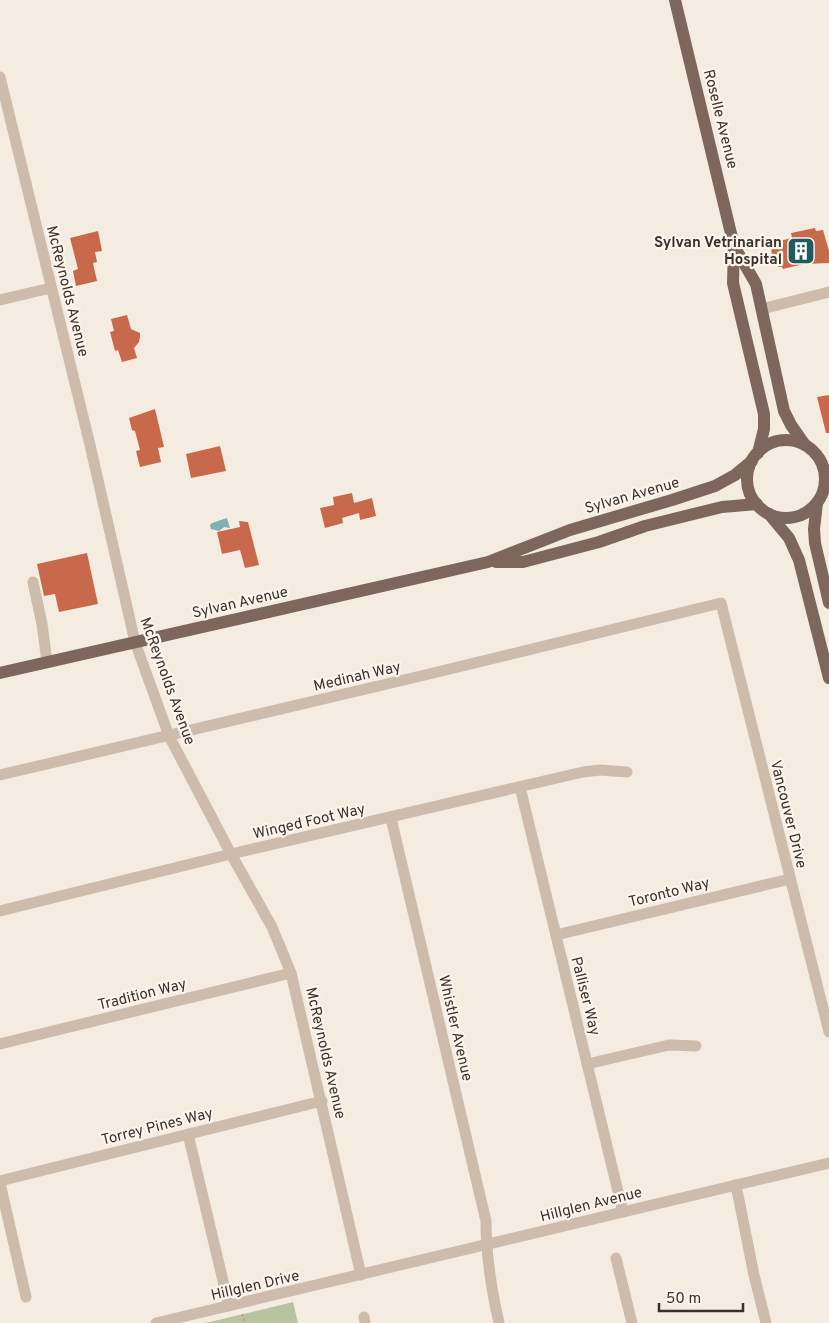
<svg xmlns="http://www.w3.org/2000/svg" width="829" height="1323" font-family="Overpass,sans-serif">
  <style>
    .green { fill: #b8c4a0 }
    .water { fill: #7fb0b2 }
    .building { fill: #c8694b }
    .lines { fill: none; stroke-linecap: round; stroke-linejoin: round }
    .path { stroke: #b9a596; stroke-width: 2; stroke-dasharray: 2.5 2.5; stroke-linecap: butt }
    .minor { stroke: #cdbbac; stroke-width: 11 }
    .major { stroke: #7d675c; stroke-width: 12 }
    .labels { text-anchor: middle; stroke-width: 4.5; stroke-linejoin: round; paint-order: stroke }
    .street-label { font-size: 15px; fill: #3b302b; stroke: #fbf5ee }
    .poi-label { font-size: 15px; font-weight: bold; fill: #3b302b; stroke: #fbf5ee; text-anchor: end }
  </style>
  <rect width="100%" height="100%" fill="#f4ebe1"/>
  <path class="green" d="M293,1302L298,1323H205L214,1321Z"/>
  <path class="water" d="M227,518L230,528L224,527L219,531L211,529L210,525L212,523Z"/>
  <g class="building">
    <path d="M815,228L816,231L823,230L829,251V263L804,264L783,269L782,267H778V258H772L771,243L792,238L791,233Z"/>
    <path d="M98,231L102,251L95,252L97,262L93,263L97,281L76,286L73,271L78,269L70,238Z"/>
    <path d="M127,315L131,329L140,333V337L139,342L134,348L137,358L122,362L118,350L115,351L110,332L114,331L111,319Z"/>
    <path d="M829,395V433H826L817,397Z"/>
    <path d="M155,409L164,447L158,448L161,462L140,467L136,451L140,450L135,431L132,430L129,418Z"/>
    <path d="M220,446L226,471L191,478L186,454Z"/>
    <path d="M352,493L354,503L372,498L376,516L360,520L359,513L342,518L343,523L325,528L320,508L334,505L333,497Z"/>
    <path d="M239,521L248,522L259,565L245,568L240,550L222,554L217,532L240,527Z"/>
    <path d="M87,553L98,604L59,612L55,594L44,596L37,564Z"/>
  </g>
  <g class="lines">
    <path class="path" d="M242,1314L245,1323"/>
    <g class="minor">
      <path d="M0,77L90,445L135,642L169,736L231,854L272,927L291,973L361,1275"/>
      <path d="M0,300L51,288"/>
      <path d="M762,309L829,292"/>
      <path d="M33,582L42,624L47,662"/>
      <path d="M0,775L425,675L721,603L829,1032"/>
      <path d="M520,787L623,1212"/>
      <path d="M391,818L486,1221C486,1256 491,1288 499,1323"/>
      <path d="M0,911L231,854L583,772L600,770L627,772"/>
      <path d="M556,935L790,879"/>
      <path d="M0,1044L291,973"/>
      <path d="M587,1064L669,1045L696,1046"/>
      <path d="M188,1134L229,1306"/>
      <path d="M0,1181L322,1101"/>
      <path d="M0,1183L26,1297"/>
      <path d="M736,1185L754,1275L766,1323"/>
      <path d="M616,1258L632,1323"/>
      <path d="M364,1317L365,1323"/>
      <path d="M156,1323L829,1163"/>
    </g>
    <g class="major">
      <path d="M675,0L734,246L733,283L764,414V429L758,453"/>
      <path d="M734,246L756,284L784,411L791,425L805,445"/>
      <circle cx="786" cy="479" r="39"/>
      <path d="M817,503L814,529L815,543L829,603"/>
      <path d="M769,514L789,538L799,560L829,678"/>
      <path d="M496,562H523L599,542L645,526L722,507L757,504"/>
      <path d="M0,673L488,562L570,530L672,500L715,486L735,475L752,461"/>
    </g>
  </g>
  <defs>
    <symbol id="building-square" viewBox="-11 -11 22 22"><rect x="-9" y="-9" width="18" height="18" rx="4" fill="#1f5a5e" stroke="#fbf5ee"/><path d="M-4-6H4V6H1V3H-1V6H-4ZM-2.5-4.3h1.7v1.8h-1.7ZM.8-4.3h1.7v1.8H.8ZM-2.5-1h1.7V.8h-1.7ZM.8-1h1.7V.8H.8Z" fill="#fff"/></symbol>
  </defs>
  <g fill-rule="evenodd">
    <use href="#building-square" x="785" y="235" width="32" height="32"/>
  </g>
  <g class="labels">
    <g class="street-label">
      <text transform="translate(721 119) rotate(76)" y="5">Roselle Avenue</text>
      <text transform="translate(68 291) rotate(76)" y="5">McReynolds Avenue</text>
      <text transform="translate(632 495) rotate(-16)" y="5">Sylvan Avenue</text>
      <text transform="translate(240 602) rotate(-13)" y="5">Sylvan Avenue</text>
      <text transform="translate(357 676) rotate(-13)" y="5">Medinah Way</text>
      <text transform="translate(168 681) rotate(70)" y="5">McReynolds Avenue</text>
      <text transform="translate(789 814) rotate(76)" y="5">Vancouver Drive</text>
      <text transform="translate(309 821) rotate(-13)" y="5">Winged Foot Way</text>
      <text transform="translate(669 892) rotate(-14)" y="5">Toronto Way</text>
      <text transform="translate(142 994) rotate(-14)" y="5">Tradition Way</text>
      <text transform="translate(586 996) rotate(76)" y="5">Palliser Way</text>
      <text transform="translate(456 1028) rotate(77)" y="5">Whistler Avenue</text>
      <text transform="translate(326 1053) rotate(77)" y="5">McReynolds Avenue</text>
      <text transform="translate(157 1126) rotate(-14)" y="5">Torrey Pines Way</text>
      <text transform="translate(591 1204) rotate(-14)" y="5">Hillglen Avenue</text>
      <text transform="translate(255 1285) rotate(-13)" y="5">Hillglen Drive</text>
    </g>
    <g class="poi-label">
      <text x="782" y="247">Sylvan Vetrinarian<tspan x="782" dy="17">Hospital</tspan></text>
    </g>
  </g>
  <path d="M659 1303v8h84v-8" fill="none" stroke="#3b302b" stroke-width="2.5"/>
  <text x="666" y="1303" font-size="15" fill="#3b302b" stroke="#fbf5ee" stroke-width="4" paint-order="stroke">50 m</text>
</svg>
